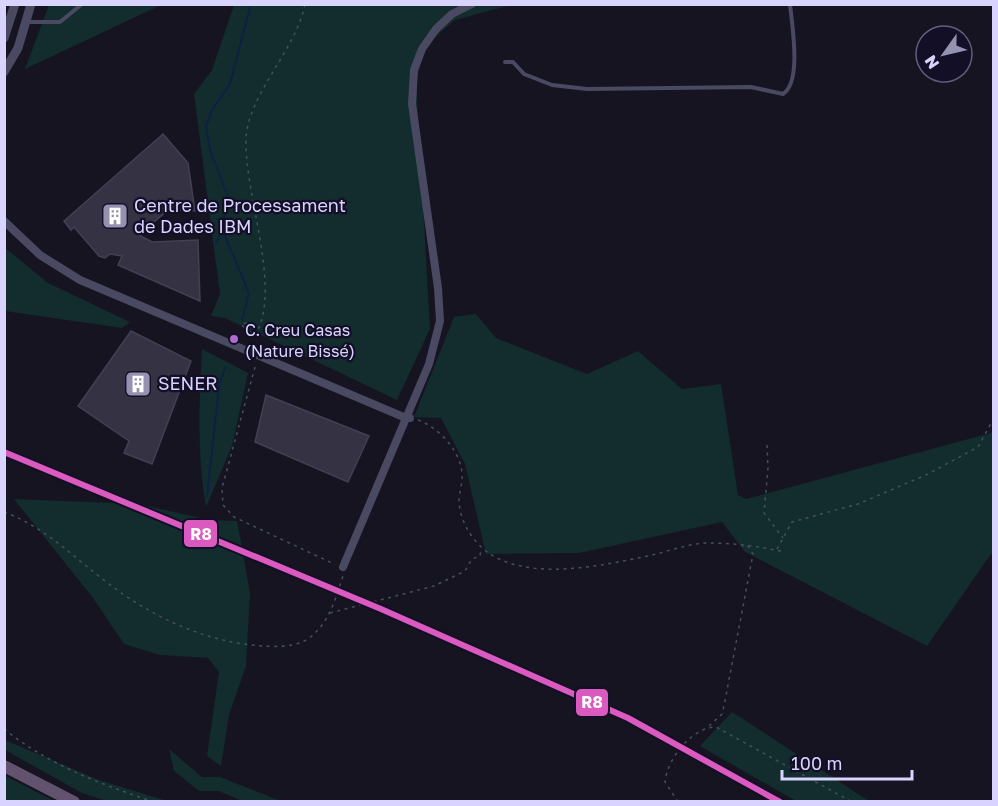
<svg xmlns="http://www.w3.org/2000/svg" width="998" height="806" font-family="'Golos Text',sans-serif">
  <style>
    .green { fill: #132c2d }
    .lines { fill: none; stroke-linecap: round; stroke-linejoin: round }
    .stream { stroke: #0d2144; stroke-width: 2 }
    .building { fill: #343243; stroke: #433f54; stroke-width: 1.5 }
    .path { stroke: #44505f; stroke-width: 1.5; stroke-dasharray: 3 4.5; stroke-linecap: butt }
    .service { stroke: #4a4962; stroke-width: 4 }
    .minor { stroke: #4a4962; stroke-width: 8 }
    .tertiary { stroke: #4a4962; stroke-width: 9 }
    .trunk { stroke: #62526e; stroke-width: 12 }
    .rail-1-casing { stroke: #130f26; stroke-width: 10 }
    .rail-1 { stroke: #db5abf; stroke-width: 6 }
    .bus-dot { fill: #b06ccc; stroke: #130f26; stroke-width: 2 }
    .labels { text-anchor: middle; stroke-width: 4.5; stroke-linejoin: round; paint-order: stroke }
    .bus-label { font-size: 16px; fill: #d9d4ff; stroke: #130f26; text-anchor: start }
    .poi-label { font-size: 18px; fill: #d9d4ff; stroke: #130f26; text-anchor: start }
    .line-badge { stroke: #130f26; stroke-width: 2 }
    .badge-label { font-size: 16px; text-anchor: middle; font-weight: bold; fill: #fff }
  </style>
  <rect width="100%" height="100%" fill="#161421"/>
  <g class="green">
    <path d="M49,5H161L25,69Z"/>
    <path d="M234,5H511L455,20L426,45L416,80L430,329L397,400L225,318L211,316L220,294L194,94L212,70Z"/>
    <path d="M4,247L48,283L130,322L122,328L5,311Z"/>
    <path d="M476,314L496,338L587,374L638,351L682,389L721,384L738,495L746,499L991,433L993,428V551L927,646L745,552L722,522L579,553L486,554L465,464L441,418L414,417L454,317Z"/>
    <path d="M202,349L248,373L232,446L206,507C197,457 199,401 202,349Z"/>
    <path d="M14,499L139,504L209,520L237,521L250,593L246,666L229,715L221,766L207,756L219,672L208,658L160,655L124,644L93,598Z"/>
    <path d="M732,712L869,801H796L700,746Z"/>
    <path d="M5,740L99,780L167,801H106L82,793L5,750Z"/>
    <path d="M169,749L202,777H220L281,801H242L219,791H199L174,771Z"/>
    <path d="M4,775L54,801H5Z"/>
  </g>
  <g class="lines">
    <g class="stream">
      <path d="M216,244L222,230"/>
      <path d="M242,320L249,293L222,229L228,197L210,150L206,127L212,110L230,84L251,4"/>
      <path d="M207,496L219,386L225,367"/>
    </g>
  </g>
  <g class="building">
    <path d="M163,134L188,163L195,211L168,210L139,235L152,242L198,240L200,301L118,265L122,256L110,254L105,258L99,256L74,227L71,230L64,221Z"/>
    <path d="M131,331L191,361L152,464L124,453L129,441L78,406Z"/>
    <path d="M266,395L369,436L348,482L255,442Z"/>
  </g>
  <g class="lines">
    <g class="path">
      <path d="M257,336L241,325L246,323L259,328C279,278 244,193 246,138C248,95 297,48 305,4"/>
      <path d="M255,367L222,488L223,505L234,517L332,563"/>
      <path d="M418,420C438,427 461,451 462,474C463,483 459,492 459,501C460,525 477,549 499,559C543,579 603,565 648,556C667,552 686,544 706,543C731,543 760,546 784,552"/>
      <path d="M767,445L768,468L764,513L783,538"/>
      <path d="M4,512C47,528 74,558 109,584C154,618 207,643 264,646C281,647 302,647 315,633C331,618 336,596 343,576"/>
      <path d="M777,549L792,522L858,504L926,475L978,447L994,418"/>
      <path d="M330,613L434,586L465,571L472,559L480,556L481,549"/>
      <path d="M709,726L722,714L724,706L753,554L748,546H742"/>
      <path d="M4,729C49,765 100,784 154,802"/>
      <path d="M678,802L665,782C667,759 692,727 716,727L852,802"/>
    </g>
    <g class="service">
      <path d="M28,22H60L82,4"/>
      <path d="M505,62H513L524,74L552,85L587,89L751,87L783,94C802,82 792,25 790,4"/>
    </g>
    <g class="minor">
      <path d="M4,221L40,255L80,280L406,418H410"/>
      <path d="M343,567L429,364L440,321L438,288L412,104L414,70L422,49L436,29L452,14L472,4"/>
    </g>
    <g class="tertiary">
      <path d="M4,38L15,4"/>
      <path d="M4,72L18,48L31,4"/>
    </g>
    <path class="trunk" d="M4,766L74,802"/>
    <defs>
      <path id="rail-1" d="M4,452L381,609L628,718L780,802"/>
    </defs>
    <use href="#rail-1" class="rail-1-casing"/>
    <use href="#rail-1" class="rail-1"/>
  </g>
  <defs>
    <symbol id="building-square" viewBox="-11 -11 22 22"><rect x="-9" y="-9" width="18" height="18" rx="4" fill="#9591b1" stroke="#130f26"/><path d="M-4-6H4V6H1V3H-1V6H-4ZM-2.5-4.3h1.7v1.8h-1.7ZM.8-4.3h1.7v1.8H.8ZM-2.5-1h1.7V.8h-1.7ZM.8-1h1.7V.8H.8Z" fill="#fff"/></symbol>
  </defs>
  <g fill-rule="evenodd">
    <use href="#building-square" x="100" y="201" width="30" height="30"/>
    <use href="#building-square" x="123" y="369" width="30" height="30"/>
  </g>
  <circle class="bus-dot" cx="234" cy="339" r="5"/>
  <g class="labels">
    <g class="bus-label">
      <text x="245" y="336">C. Creu Casas<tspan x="245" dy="21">(Nature Bissé)</tspan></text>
    </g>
    <g class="poi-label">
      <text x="134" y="212">Centre de Processament<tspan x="134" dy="21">de Dades IBM</tspan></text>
      <text x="158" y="390">SENER</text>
    </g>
  </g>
  <g class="line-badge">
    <rect x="183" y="519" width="35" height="29" rx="6" fill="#db5abf"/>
    <rect x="575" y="688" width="34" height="29" rx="6" fill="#db5abf"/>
  </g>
  <g class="badge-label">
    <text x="201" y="540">R8</text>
    <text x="592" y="708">R8</text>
  </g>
  <rect width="998" height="806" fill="none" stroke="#d9d4ff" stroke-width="12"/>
  <g transform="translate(944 54) rotate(236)"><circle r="28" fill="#130f26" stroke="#625e7d" stroke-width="1.5"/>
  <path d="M0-4.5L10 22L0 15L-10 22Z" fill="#9591b1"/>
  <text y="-9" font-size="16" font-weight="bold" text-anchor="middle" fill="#d9d4ff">N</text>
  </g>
  <path d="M782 770v9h130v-9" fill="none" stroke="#d9d4ff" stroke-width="3"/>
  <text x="791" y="770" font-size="18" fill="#d9d4ff" stroke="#130f26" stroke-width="4.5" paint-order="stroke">100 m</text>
</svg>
